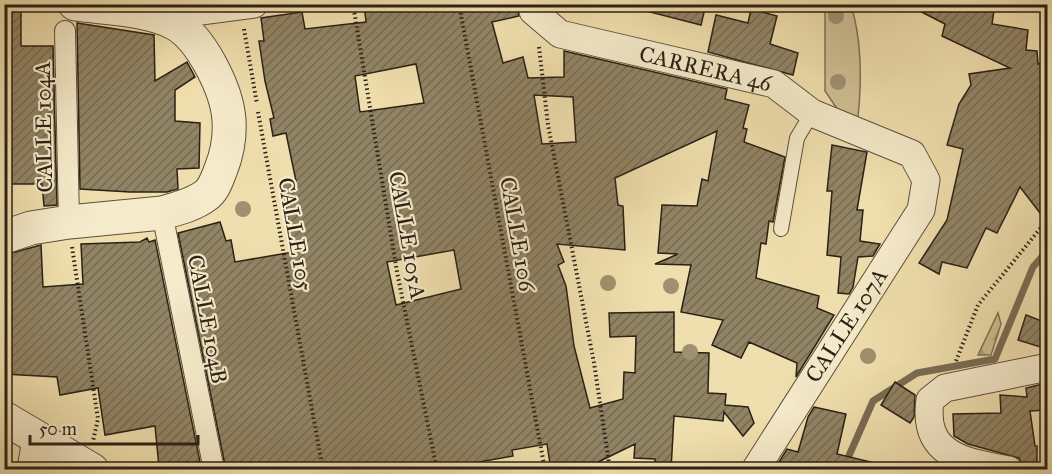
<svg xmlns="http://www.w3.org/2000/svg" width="1052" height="474" font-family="'IM FELL Great Primer',serif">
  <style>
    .forest { fill: url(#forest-firs); stroke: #7d7055; stroke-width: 1.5 }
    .park { fill: #cfbf94; stroke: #7d7055; stroke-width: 1.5 }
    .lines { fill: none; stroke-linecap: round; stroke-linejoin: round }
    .stream { stroke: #796c52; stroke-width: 7 }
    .building { fill: url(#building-hatch); stroke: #2b2116; stroke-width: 1.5; fill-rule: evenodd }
    .service-casing { stroke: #5c503c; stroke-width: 16 }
    .pedestrian-casing { stroke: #5c503c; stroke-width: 22 }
    .minor-casing { stroke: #5c503c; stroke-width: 29 }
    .tertiary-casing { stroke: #5c503c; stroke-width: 35 }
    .path { stroke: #2b2116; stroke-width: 4; stroke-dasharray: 1.5 3; stroke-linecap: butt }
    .service { stroke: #f5eaca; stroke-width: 14 }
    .pedestrian { stroke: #f5eaca; stroke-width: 20 }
    .minor { stroke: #f5eaca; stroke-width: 27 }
    .tertiary { stroke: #f5eaca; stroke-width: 33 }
    .tree { fill: #9f906f }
    .labels { text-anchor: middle; stroke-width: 4.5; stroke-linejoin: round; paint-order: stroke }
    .street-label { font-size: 22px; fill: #2b2116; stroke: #f5eaca }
  </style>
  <defs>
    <pattern id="forest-firs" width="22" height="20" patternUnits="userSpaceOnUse" patternTransform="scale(1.5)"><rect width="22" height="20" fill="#cfbf94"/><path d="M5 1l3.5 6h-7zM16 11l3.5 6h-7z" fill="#b2a47f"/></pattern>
    <pattern id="building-hatch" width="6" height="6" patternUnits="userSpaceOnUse" patternTransform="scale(1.5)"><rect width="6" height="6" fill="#918465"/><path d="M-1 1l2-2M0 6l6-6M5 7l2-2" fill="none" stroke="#776c52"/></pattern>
  </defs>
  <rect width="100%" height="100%" fill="#f0dfae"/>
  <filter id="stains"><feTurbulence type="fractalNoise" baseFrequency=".00333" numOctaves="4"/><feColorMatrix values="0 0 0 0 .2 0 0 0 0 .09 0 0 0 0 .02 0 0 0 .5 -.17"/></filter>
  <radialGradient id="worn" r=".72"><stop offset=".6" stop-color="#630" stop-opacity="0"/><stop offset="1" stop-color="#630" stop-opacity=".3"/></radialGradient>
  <path class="forest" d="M998,313L1001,324L991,355H978Z"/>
  <path class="park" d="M839,5H851C862,41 862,79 858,117L842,116L825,91V10Z"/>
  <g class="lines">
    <path class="stream" d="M848,465V458L873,401L917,373L995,359L1033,267L1048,250"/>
  </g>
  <g class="building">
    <path d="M4,4H21V46H53L57,205L44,206L42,184H4Z"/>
    <path d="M364,4H517L519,16L492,22L503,63L523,57L528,78L564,77V51L727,89L725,99L749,105L743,128L747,129L744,142L785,157L773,222L769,221L766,244L761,243L756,278L819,296L817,308L834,315L796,377L797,363L749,342L741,358L712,345L723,320L681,312L691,265L655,264L678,254L658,253L662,205L697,206L702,179L708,181L717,131L615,178L618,205L623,206L625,250L557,244L564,262L558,265L566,286L574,346L590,408L623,399L624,372L635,373L636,336L610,337L609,313L674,312V352L709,353L708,393L726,394L725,405L748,407L754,423L743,436L724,412L723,421L674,416L671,470H655V459L634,458L635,444L592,465L593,470H551L547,444L512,450L513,456L434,470H226L178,233L220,222L226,241L231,240L235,262L293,252L282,183L296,181L286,133L273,136L270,119L274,118L265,81L259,41H264L261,18L302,12L305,29L366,22ZM416,64L424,103L360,112L355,76ZM534,95L573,97L576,142L542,144ZM454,250L461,289L396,305L387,262Z"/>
    <path d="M646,4H706L701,25L646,11Z"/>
    <path d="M906,4H995L992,24L1028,30L1026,50L1037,51L1038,64L1047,62V222L1020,187L997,233L986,228L967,268L942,262L939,274L919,263L947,220L963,149L947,145L959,104L971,85L969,74L1010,68L942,36L945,24Z"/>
    <path d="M751,9L777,16L770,44L798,53L793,75L708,52L716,15L748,23Z"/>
    <path d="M77,23L154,35L155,81L187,62L195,77L175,90V121L200,123L199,168L177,169L178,189L167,192H130L80,189Z"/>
    <path d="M832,145L867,152L857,210H863L860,241L880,244L873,256L858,257L853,287L849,294L838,293L841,257L827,255L832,191H827Z"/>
    <path d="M147,238L149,242L155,240L200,462L159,467L155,426L105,435L98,388L60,395L57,377L4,374V255L41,245L43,287L83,284L81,244L140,242Z"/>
    <path d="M1026,315L1047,323V349L1018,340Z"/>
    <path d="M895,382L915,395L914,417L910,423L881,405Z"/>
    <path d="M1047,383V410L1030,411L1035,446H1037V470H1024L1019,458L968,444L954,436L953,414L1001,413L1000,395L1027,397L1026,388Z"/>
    <path d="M814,407L846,414L837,454L871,462L870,470H774L787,449L798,452L808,417Z"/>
  </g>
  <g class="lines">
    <defs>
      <path id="service" d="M781,229L797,138L812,113"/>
      <g id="pedestrian">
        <path d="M65,31L69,222"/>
        <path d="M162,213L214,470"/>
      </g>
      <g id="minor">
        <path id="s1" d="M532,4L533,11L560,34L774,84L812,113L912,154L926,180L921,210L755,470"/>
        <path d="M155,17L254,4"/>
        <path d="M31,470L36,438"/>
        <path d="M1009,470C965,462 922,456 930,400L945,388L1048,367"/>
      </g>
      <g id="tertiary">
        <path d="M4,237L31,228L69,222L162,213C176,209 193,205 205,196C214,190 217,179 221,169C227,154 230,136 229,120C227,90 201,37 174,23C148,9 104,8 75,4"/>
        <path d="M4,418L92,470"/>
      </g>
    </defs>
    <use href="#service" class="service-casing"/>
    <use href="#pedestrian" class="pedestrian-casing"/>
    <use href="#minor" class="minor-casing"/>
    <use href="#tertiary" class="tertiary-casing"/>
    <g class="path">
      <path d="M353,4L397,272L437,470"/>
      <path d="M459,4L545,470"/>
      <path d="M244,29L257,104"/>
      <path d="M539,47L548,125L594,363L610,470"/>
      <path d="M258,112L323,470"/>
      <path d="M72,247L98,419L93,441"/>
      <path d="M956,361L978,305L1048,219"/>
    </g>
    <use href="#service" class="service"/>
    <use href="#pedestrian" class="pedestrian"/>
    <use href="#minor" class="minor"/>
    <use href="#tertiary" class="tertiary"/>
  </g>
  <g class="tree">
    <circle cx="836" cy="16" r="8"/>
    <circle cx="838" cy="82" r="8"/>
    <circle cx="243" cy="209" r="8"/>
    <circle cx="608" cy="283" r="8"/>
    <circle cx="671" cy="286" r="8"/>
    <circle cx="690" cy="352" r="8"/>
    <circle cx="868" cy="356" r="8"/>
  </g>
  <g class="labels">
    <g class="street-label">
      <text dy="8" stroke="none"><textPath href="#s1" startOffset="192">CARRERA 46</textPath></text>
      <text transform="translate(43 127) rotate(-91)" y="8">CALLE 104A</text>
      <text transform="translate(296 234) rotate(80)" y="8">CALLE 105</text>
      <text transform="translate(518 234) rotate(80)" y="8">CALLE 106</text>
      <text transform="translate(408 235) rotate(80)" y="8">CALLE 105A</text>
      <text transform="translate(208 319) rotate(79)" y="8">CALLE 104B</text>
      <text transform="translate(846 325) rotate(-57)" y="8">CALLE 107A</text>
    </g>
  </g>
  <rect width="1052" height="474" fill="none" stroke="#f0dfae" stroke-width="24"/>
  <rect x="6" y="6" width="1040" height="462" fill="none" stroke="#2b2116" stroke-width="3"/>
  <rect x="12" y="12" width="1028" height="450" fill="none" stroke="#2b2116" stroke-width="1.5"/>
  <path d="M30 435v9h168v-9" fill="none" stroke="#2b2116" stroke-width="3"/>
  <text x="39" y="435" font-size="18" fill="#2b2116" stroke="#f5eaca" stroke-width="4.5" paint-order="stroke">50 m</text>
  <rect width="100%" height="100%" filter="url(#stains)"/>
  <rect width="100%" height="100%" fill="url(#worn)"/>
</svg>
